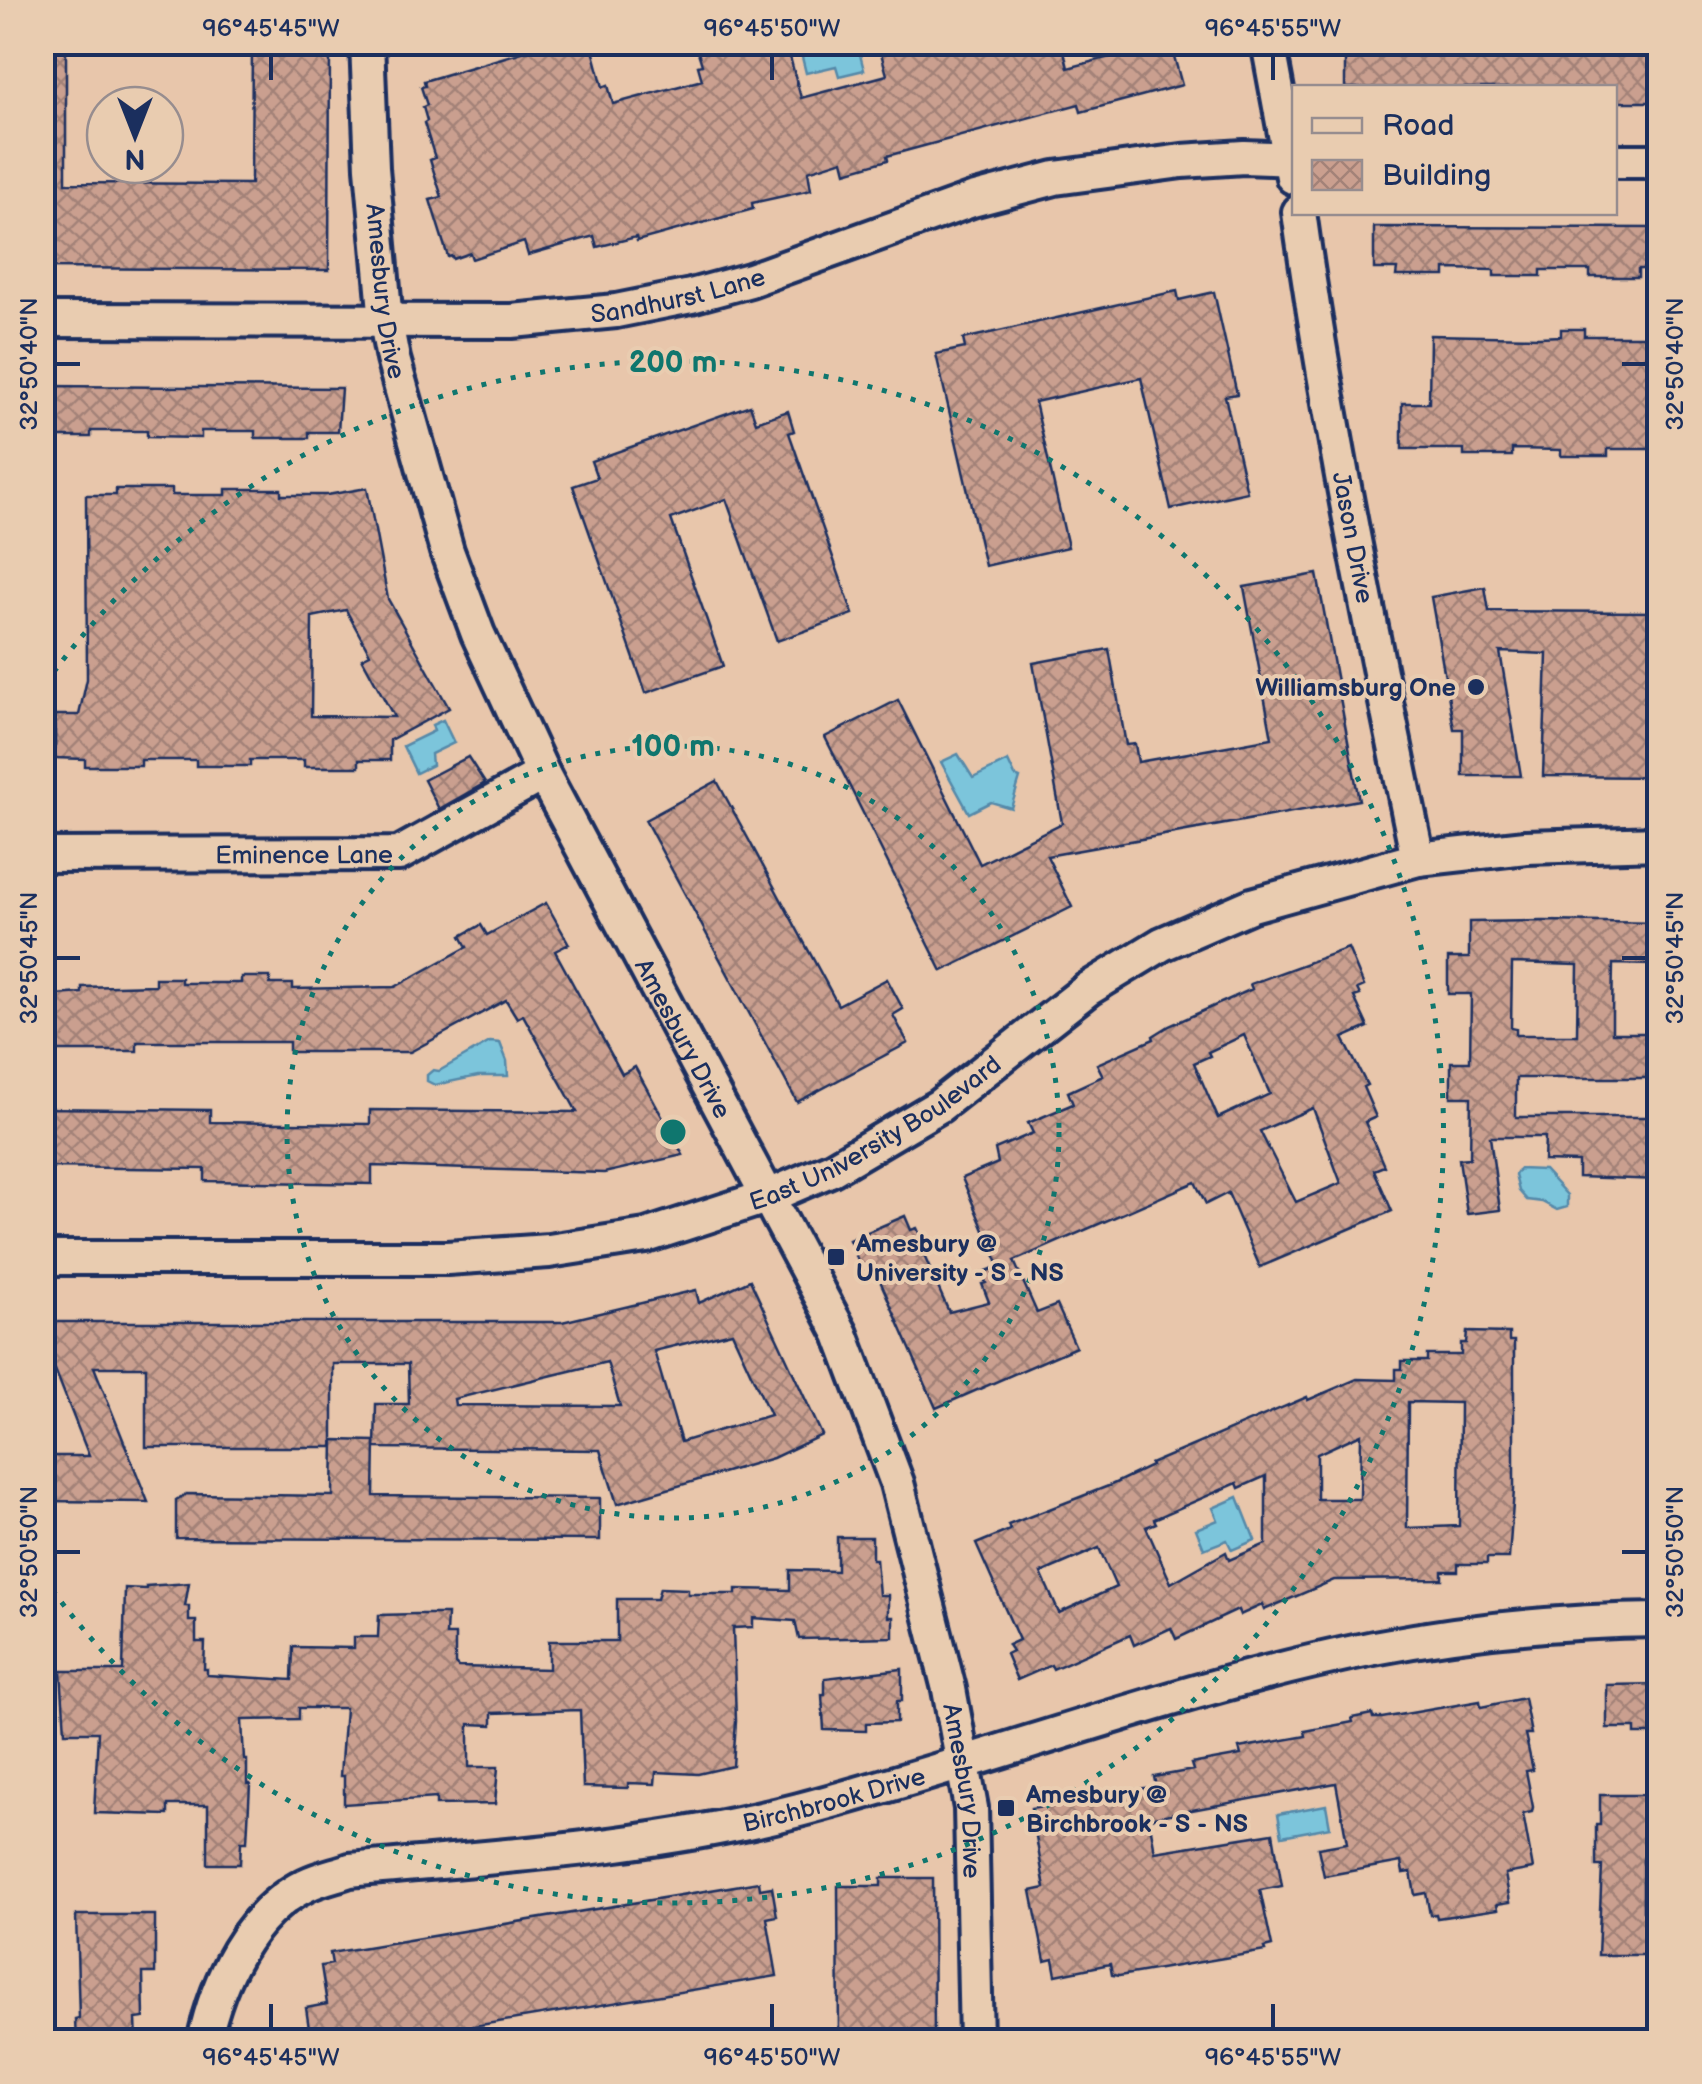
<svg xmlns="http://www.w3.org/2000/svg" width="1702" height="2084" font-family="'Balsamiq Sans',sans-serif">
  <style>
    .water { fill: #7bc5db; stroke: #5589a9; stroke-width: 2.5 }
    .building { fill: url(#building-cross-hatch); stroke: #1b2f5e; stroke-width: 2.5; fill-rule: evenodd }
    .lines { fill: none; stroke-linecap: round; stroke-linejoin: round }
    .minor-casing { stroke: #1b2f5e; stroke-width: 40 }
    .minor { stroke: #e9ccb0; stroke-width: 32 }
    .ticks { fill: none; stroke: #1b2f5e; stroke-width: 4 }
    .ring { fill: none; stroke: #0f766e; stroke-width: 5; stroke-dasharray: 5 10 }
    .poi-dot { fill: #1b2f5e; stroke: #e9ccb0; stroke-width: 4 }
    .labels { text-anchor: middle; stroke-width: 8; stroke-linejoin: round; paint-order: stroke }
    .street-label { font-size: 25px; fill: #1b2f5e; stroke: #e9ccb0 }
    .poi-label { font-size: 25px; font-weight: bold; fill: #1b2f5e; stroke: #e9ccb0; text-anchor: start }
    .centre { fill: #0f766e; stroke: #e9ccb0; stroke-width: 5 }
    .ring-label { font-size: 30px; text-anchor: middle; font-weight: bold; fill: #0f766e; stroke: #e9ccb0; stroke-width: 8; stroke-linejoin: round; paint-order: stroke }
    .neatline { fill: none; stroke: #1b2f5e; stroke-width: 4 }
    .ticks-label { font-size: 25px; text-anchor: middle; fill: #1b2f5e }
  </style>
  <defs>
    <pattern id="building-cross-hatch" width="8" height="8" patternUnits="userSpaceOnUse" patternTransform="scale(2.5)"><rect width="8" height="8" fill="#ca9f8f"/><path d="M0 0l8 8M0 8l8-8" fill="none" stroke="#a38278"/></pattern>
  </defs>
  <rect width="100%" height="100%" fill="#e8c6ab"/>
  <filter id="ink" filterUnits="userSpaceOnUse"><feTurbulence type="fractalNoise" baseFrequency=".01" numOctaves="2"/><feDisplacementMap in="SourceGraphic" scale="20" xChannelSelector="R" yChannelSelector="G"/><feConvolveMatrix kernelMatrix="1 2 1 2 8 2 1 2 1" color-interpolation-filters="sRGB"/></filter>
  <g filter="url(#ink)">
    <g class="water">
      <path d="M830,43H857L864,70L839,76L836,66L806,73L801,53Z"/>
      <path d="M443,720L454,743L431,754L432,765L416,773L403,746L434,731L432,725Z"/>
      <path d="M958,754L973,778L1008,761L1015,776L1020,778L1011,808L991,802L969,813L941,762Z"/>
      <path d="M490,1042L500,1043L507,1061L508,1076H478L435,1085L427,1081V1075L433,1070L439,1071Z"/>
      <path d="M1519,1169L1544,1170L1567,1195V1207L1557,1210L1542,1202L1527,1200L1519,1191L1515,1175Z"/>
      <path d="M1238,1497L1255,1540L1232,1550L1227,1540L1204,1549L1196,1529L1218,1520L1213,1508Z"/>
      <path d="M1326,1805L1330,1827L1282,1836L1278,1814Z"/>
    </g>
    <g class="building">
      <path d="M42,42H66V183L251,184L252,42H330L329,270L42,268Z"/>
      <path d="M572,42H591L603,87L608,85L613,104L702,80L698,66L702,65L695,42H786L801,98L887,75L878,42H1062L1068,68L1129,52L1126,42H1170L1182,85L1081,112L1079,104L887,156L888,160L846,172L843,160L808,171L811,190L752,203L753,209L637,241L636,237L597,247L594,236L528,255L524,242L472,259L470,253L453,259L452,256L448,257L430,200L442,197L430,160L435,158L424,123L427,121L423,107L427,105L421,87L425,86L424,81L546,45L547,49Z"/>
      <path d="M1345,50H1660V102H1614V88H1345Z"/>
      <path d="M1374,227L1660,228V269H1638V277H1590V270H1541V276H1494V270L1445,269V276H1396L1397,269H1374Z"/>
      <path d="M1177,291L1179,300L1214,292L1237,394L1225,396L1247,492L1171,509L1141,378L1035,402L1068,547L985,566L936,354L965,348L963,339Z"/>
      <path d="M1561,329H1584V336H1660V449H1608V456H1561V450L1512,449V456H1464V449H1402V403H1429L1430,335L1539,337L1561,336Z"/>
      <path d="M42,386L341,388L338,432H309V438H255V431H201V438L147,437V431H91V437H42Z"/>
      <path d="M750,405L756,422L788,411L794,431L789,433L853,614L777,641L726,499L671,519L723,666L646,693L573,486L597,478L591,461Z"/>
      <path d="M367,488L388,599L449,708L390,740V760H359V767H304V760H250V766H196V760H141V766H85V759L55,758V715H79L87,679L86,495H116V489H172V495H226V489H281V495H327ZM346,610L370,654L362,658L394,717L311,716L312,617Z"/>
      <path d="M1317,574L1359,800L1047,856L1072,907L942,971L825,737L898,700L980,864L1062,823L1033,663L1109,649L1126,745L1135,744L1138,762L1272,738L1244,587Z"/>
      <path d="M1485,587L1489,611L1660,612V777L1543,776L1547,654L1500,652L1521,776H1463V729H1454L1431,597Z"/>
      <path d="M468,757L485,783L439,809L424,780Z"/>
      <path d="M717,781L838,1005L887,979L903,1009L893,1015L908,1043L797,1102L645,820Z"/>
      <path d="M546,903L569,944L555,951L622,1074L635,1067L683,1155L604,1173L372,1166V1184L205,1181V1169L42,1167V1108L210,1110V1122L370,1124V1110L577,1112L523,1015L517,1018L506,1000L410,1052H289V1042H137V1051H42V996L82,993V987L155,985V978H181V983H241V977H270V984H293V989L395,987L467,947L461,936L481,925L487,935Z"/>
      <path d="M1544,921L1660,923V961H1651V965L1613,964L1612,1014V1033H1660V1074H1650V1078H1516V1117H1660V1180L1578,1177V1162L1544,1161L1545,1137H1490L1500,1210L1467,1214L1459,1159L1470,1158L1471,1097H1451V1062H1470L1471,994H1448V958H1469V922ZM1512,963L1578,965L1577,1035H1516V1029L1511,1028Z"/>
      <path d="M1348,948L1364,986L1357,989L1360,995L1354,997L1368,1027L1343,1038L1367,1085L1363,1087L1376,1117L1365,1122L1384,1166L1374,1170L1392,1211L1260,1267L1228,1193L1206,1204L1195,1182L1014,1261L1037,1313L1057,1305L1076,1347L936,1408L874,1267L862,1270L849,1240L905,1216L911,1230L917,1228L926,1249L922,1251L949,1312L989,1302L982,1284L986,1283L982,1273L999,1266L962,1178L998,1163L995,1149L1033,1133L1028,1123L1073,1104L1068,1092L1103,1076L1097,1064L1154,1039L1153,1036L1169,1026L1252,989L1250,984ZM1244,1035L1270,1094L1218,1118L1194,1063L1210,1056L1208,1052ZM1313,1108L1341,1183L1296,1202L1260,1131Z"/>
      <path d="M750,1280L822,1435L773,1458L617,1504L600,1450L375,1448L376,1404H409L408,1364H333V1447H146V1367H94L148,1502L42,1501V1456H89L54,1367H42V1322H562L696,1290L699,1303ZM732,1332L770,1415L681,1442L654,1351ZM607,1362L620,1406L455,1405L454,1399Z"/>
      <path d="M1467,1332L1509,1333V1341H1514V1490L1509,1558H1487V1564H1458V1571H1442V1579L1334,1580L1264,1610L1262,1605L1240,1615L1238,1610L1176,1639L1171,1628L1134,1645L1130,1635L1053,1669L1051,1665L1017,1680L1006,1654L1012,1651L1008,1645L1019,1640L976,1544L1010,1530L1008,1525L1111,1485L1151,1466L1150,1464L1307,1397L1308,1400L1357,1379L1396,1380V1369H1402V1361H1427V1355H1461V1343H1466ZM1408,1402L1460,1403L1459,1526L1407,1528ZM1361,1434L1360,1499H1317V1454ZM1266,1476V1544L1229,1560L1226,1552L1171,1583L1146,1527L1156,1523L1154,1519L1237,1483L1239,1488ZM1099,1548L1116,1587L1059,1613L1041,1573Z"/>
      <path d="M334,1440L375,1441L374,1496L600,1498V1540L176,1538V1500L186,1494L333,1496Z"/>
      <path d="M837,1537H872V1559H876L879,1595H888V1617H893V1637L799,1639L795,1621L753,1618V1627L733,1628L736,1721L733,1766L698,1774L656,1772L655,1784L628,1783V1788L583,1787L580,1710L492,1713V1725L469,1724V1767H498L495,1804L436,1805V1798L344,1804V1776H340L345,1708H299V1719L242,1720L244,1760H247V1784H250L247,1842H241L240,1864H208V1805H168V1815L94,1813L98,1732H65L61,1671H123L125,1588L146,1589V1586L189,1583L185,1606H189V1621H196V1642H205L204,1669H207V1675L292,1680L293,1647L354,1648V1637H378L379,1615L417,1614H447L446,1635H455V1664L458,1667L549,1669V1641H617V1599H657L660,1588L688,1589V1594H736V1589L790,1590V1570L837,1571Z"/>
      <path d="M902,1669V1701H897V1722L866,1723V1731L824,1730L822,1695H825V1678Z"/>
      <path d="M1660,1684V1734H1635V1728H1607V1685Z"/>
      <path d="M1524,1698L1531,1734H1525L1533,1770L1526,1771L1533,1807L1532,1812L1523,1814L1533,1869L1505,1874L1510,1902L1497,1904L1498,1909L1437,1918L1436,1914L1430,1915L1426,1893L1415,1895L1411,1872L1403,1873L1401,1862L1324,1876L1318,1848L1347,1843L1336,1783L1149,1818L1155,1852L1273,1833L1282,1886L1260,1890L1272,1946L1264,1948L1265,1951L1119,1976L1112,1975L1110,1964L1056,1975L1053,1959L1045,1961L1031,1891L1045,1888L1031,1808L1156,1786L1154,1777L1193,1770L1191,1764L1241,1755L1239,1748L1306,1736L1305,1731L1353,1722L1352,1718L1372,1714L1373,1718H1382L1480,1701L1481,1707Z"/>
      <path d="M1600,1795H1644V1815H1660V1860H1643V1911L1660,1912V1955H1598L1602,1866H1596V1825H1600Z"/>
      <path d="M881,1878H933L934,2042H839L838,1886H881Z"/>
      <path d="M759,1882L760,1889L772,1887L777,1916L767,1918L777,1976L377,2042H311L306,2008L327,2004L321,1966L332,1964L330,1953Z"/>
      <path d="M76,1915H155V1973H143L144,2018L136,2019L137,2042H76L75,2019L79,2018Z"/>
    </g>
    <g class="lines">
      <defs>
        <g id="minor">
          <path id="s1" d="M367,42L372,168L386,322L393,359L447,551L478,634L543,774L841,1334L897,1483L949,1689L971,1808L976,2042"/>
          <path d="M1268,42L1293,177"/>
          <path d="M1614,161H1660"/>
          <path id="s2" d="M1299,212C1329,429 1374,644 1418,859"/>
          <path id="s3" d="M42,320L512,321L616,311L691,296L750,280L972,200L1055,178L1182,161L1244,157L1294,159"/>
          <path id="s4" d="M42,855L399,854L543,774"/>
          <path id="s5" d="M42,1258H447L549,1251L646,1236L769,1196L832,1169L939,1106L1088,989L1162,944L1252,905L1418,859L1526,847L1660,843"/>
          <path id="s6" d="M204,2042C217,1981 248,1913 306,1885C320,1878 336,1875 350,1870C501,1856 652,1848 799,1810C991,1760 1179,1687 1374,1648C1468,1630 1563,1621 1660,1620"/>
        </g>
      </defs>
      <use href="#minor" class="minor-casing"/>
      <use href="#minor" class="minor"/>
    </g>
  </g>
  <path class="ticks" d="M271,55V80M772,55V80M1273,55V80M55,364H80M1622,364H1647M55,958H80M1622,958H1647M55,1552H80M1622,1552H1647M271,2004V2029M772,2004V2029M1273,2004V2029"/>
  <g class="ring">
    <circle cx="673" cy="1132" r="386"/>
    <path d="M45 684A771 771 0 1 1 45 1580"/>
  </g>
  <g class="poi-dot">
    <circle cx="1476" cy="687" r="10"/>
    <rect x="826" y="1247" width="20" height="20" rx="5"/>
    <rect x="996" y="1798" width="20" height="20" rx="5"/>
  </g>
  <g class="labels">
    <g class="street-label">
      <text dy="9" stroke="none"><textPath href="#s1" startOffset="250">Amesbury Drive</textPath></text>
      <text dy="9" stroke="none"><textPath href="#s3" startOffset="638">Sandhurst Lane</textPath></text>
      <text dy="9" stroke="none"><textPath href="#s2" startOffset="330">Jason Drive</textPath></text>
      <text dy="9" stroke="none"><textPath href="#s4" startOffset="262">Eminence Lane</textPath></text>
      <text dy="9" stroke="none"><textPath href="#s1" startOffset="1060">Amesbury Drive</textPath></text>
      <text dy="9" stroke="none"><textPath href="#s5" startOffset="858">East University Boulevard</textPath></text>
      <text dy="9" stroke="none"><textPath href="#s1" startOffset="1870">Amesbury Drive</textPath></text>
      <text dy="9" stroke="none"><textPath href="#s6" startOffset="730">Birchbrook Drive</textPath></text>
    </g>
    <g class="poi-label">
      <text x="1456" y="696" text-anchor="end">Williamsburg One</text>
      <text x="856" y="1252">Amesbury @<tspan x="856" dy="29">University - S - NS</tspan></text>
      <text x="1026" y="1803">Amesbury @<tspan x="1026" dy="29">Birchbrook - S - NS</tspan></text>
    </g>
  </g>
  <circle cx="673" cy="1132" r="15" class="centre"/>
  <g class="ring-label">
    <text x="673" y="372">200 m</text>
    <text x="673" y="756">100 m</text>
  </g>
  <rect width="1702" height="2084" fill="none" stroke="#e9ccb0" stroke-width="110"/>
  <rect x="1292" y="85" width="325" height="130" fill="#e9ccb0" stroke="#978d8f" stroke-width="2.5"/>
  <rect x="1312" y="118" width="50" height="15" fill="#e9ccb0" stroke="#978d8f" stroke-width="2.5"/>
  <text x="1382" y="135" font-size="30" fill="#1b2f5e">Road</text>
  <rect x="1312" y="160" width="50" height="30" fill="url(#building-cross-hatch)" stroke="#978d8f" stroke-width="2.5"/>
  <text x="1382" y="185" font-size="30" fill="#1b2f5e">Building</text>
  <g transform="translate(135 135) rotate(180)"><circle r="48" fill="#e9ccb0" stroke="#978d8f" stroke-width="2.5"/>
  <path d="M0-8L18 38L0 25L-18 38Z" fill="#1b2f5e"/>
  <text y="-15" font-size="28" font-weight="bold" text-anchor="middle" fill="#1b2f5e">N</text>
  </g>
  <rect x="55" y="55" width="1592" height="1974" class="neatline"/>
  <g class="ticks-label">
    <text x="271" y="36">96°45'45"W</text>
    <text x="772" y="36">96°45'50"W</text>
    <text x="1273" y="36">96°45'55"W</text>
    <text transform="translate(1674 364) rotate(-90)" y="9">32°50'40"N</text>
    <text transform="translate(28 364) rotate(-90)" y="9">32°50'40"N</text>
    <text transform="translate(1674 958) rotate(-90)" y="9">32°50'45"N</text>
    <text transform="translate(28 958) rotate(-90)" y="9">32°50'45"N</text>
    <text transform="translate(1674 1552) rotate(-90)" y="9">32°50'50"N</text>
    <text transform="translate(28 1552) rotate(-90)" y="9">32°50'50"N</text>
    <text x="271" y="2065">96°45'45"W</text>
    <text x="772" y="2065">96°45'50"W</text>
    <text x="1273" y="2065">96°45'55"W</text>
  </g>
</svg>
